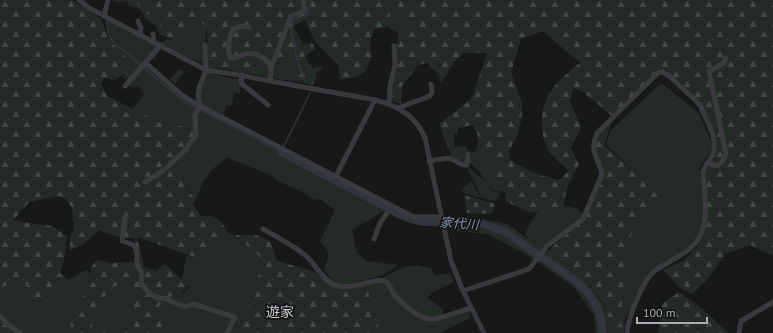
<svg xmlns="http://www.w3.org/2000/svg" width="773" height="333" font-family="'PT Sans','Noto Sans JP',sans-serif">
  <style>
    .green { fill: #242b26; fill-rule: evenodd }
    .forest { fill: url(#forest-firs); fill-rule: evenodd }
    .cemetery { fill: url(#cemetery-stones) }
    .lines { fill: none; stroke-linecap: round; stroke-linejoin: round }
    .stream { stroke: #31353e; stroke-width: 1.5 }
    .river { stroke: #31353e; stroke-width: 8 }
    .minor { stroke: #39393e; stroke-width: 5 }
    .labels { text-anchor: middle; stroke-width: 3.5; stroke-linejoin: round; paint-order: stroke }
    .water-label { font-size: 13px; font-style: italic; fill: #8794ae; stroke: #131314 }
    .quarter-label { font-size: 14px; fill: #ccccd4; stroke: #131314 }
  </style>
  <defs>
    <pattern id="forest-firs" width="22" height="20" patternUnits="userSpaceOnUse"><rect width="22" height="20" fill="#242b26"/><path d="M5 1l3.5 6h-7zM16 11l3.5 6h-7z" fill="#414743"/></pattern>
    <pattern id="cemetery-stones" width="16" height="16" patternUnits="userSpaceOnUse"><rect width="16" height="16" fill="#242b26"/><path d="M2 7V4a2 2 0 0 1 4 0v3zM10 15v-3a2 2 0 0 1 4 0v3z" fill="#414743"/></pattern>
  </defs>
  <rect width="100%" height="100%" fill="#181819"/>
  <g class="green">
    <path d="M110,0H136L161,15L160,30L166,36H162L158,32L156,26L145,18L140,9L129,6L127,1L117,2Z"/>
    <path d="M389,0H397L394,8L406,30L399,33L390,29L388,26H393L389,10Z"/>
    <path d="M197,19L207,27L205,43V65L161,44L167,39L173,40L187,27Z"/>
    <path d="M106,20L157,47L146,62L174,89L200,106C200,95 200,82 208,73L241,80L240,94L234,93L232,105L226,106L224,117L414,217L437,218V225L413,223L396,217L325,180L384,211L352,230L357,253L367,261L399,265L383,275L349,284H335L324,270L329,254L320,241L335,210L322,200L313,199L302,192L278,181L270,175L228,158L212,169L202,184L196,199L186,186L176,162L191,142L198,130L191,128L163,124L132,109L145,94L139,87L125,86L131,79L122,77L127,72L110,41ZM232,126L276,148L278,151L232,127Z"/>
    <path d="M290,57L295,66L300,82L271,78L273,65H276L280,58Z"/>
    <path d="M724,61L726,252L706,281L692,294L682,289L663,270L684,260L697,247L706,224L693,244L649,275L625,319L624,333H623L621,321L622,306L625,269L632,232L665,199L606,145L610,131L661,83L699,113L713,147L698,170H702L703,172L718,146Z"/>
    <path d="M255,65H269L268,77L241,72Z"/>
    <path d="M180,69L184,72L175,84L170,79Z"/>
    <path d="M476,130L492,164L493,174L499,181L509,183L505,192L495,191L489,186L493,191L500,193L495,201L482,198L468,170V167L485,181L479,171L470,163V154L476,150L478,143Z"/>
    <path d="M465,146L467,148V162L451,158L450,153L456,147Z"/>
    <path d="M471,181L481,198L463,193L461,191Z"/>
    <path d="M564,206L575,208L584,215L544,249L558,256L580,272L607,310L611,333H596L594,315L573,286L529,256L487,234L449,230L445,218L464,216L507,224L535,243L525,235L528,227L537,213L562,214Z"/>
    <path d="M227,232L234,235L261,258C259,285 248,309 237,333H168L158,307L175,293L181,295L189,288L182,281L186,256L200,258L209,252Z"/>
    <path d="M417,265L431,268L435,275L450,273L454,282L431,293L428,298L443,310V316L469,309L470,318L440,333H380L375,313L370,308L368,282L386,281L383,277L400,269L403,267Z"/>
    <path d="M86,270L95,277L74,310L69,333H11L0,326V289H3L8,282L21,281L27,285L21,295L38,302L68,280Z"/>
    <path d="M126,283L132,293L133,311L126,326L119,332V333H108V330H92V311L113,287Z"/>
  </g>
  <g class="forest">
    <path d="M0,0H73L101,19L110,41L129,60L127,72L115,80L105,78L101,83L107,96L163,124L196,128L194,139L148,182L176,162L187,189L196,199L193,204L201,216C213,215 222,219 227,232L212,250L200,259L137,237L144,267L156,271L165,264L187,285L181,295L175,293L158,307L169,333H119V332L126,326L133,311L131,304L132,293L126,283L113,287L92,311V330H108V333H69L74,310L95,278L91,275V267L97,260L110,263L134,262L135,239L117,237L99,230L85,243L69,251L71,233L74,230L72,208L66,199L59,196L30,202L21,210L14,220L34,224L52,226L67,236L65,255L60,273L68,280C58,288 28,317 21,295L27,285L21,281L8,282L3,289H0Z"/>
    <path d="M136,0H389V10L393,26L374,29C373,33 371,37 371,41C370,47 371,52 371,57C369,75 355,79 340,79L339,66L314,40L305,20L293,26L303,44L312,43L316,49L305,56L312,68L324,66L316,73V79L312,85L300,82L295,66L289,57L280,58L276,64L255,65L241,72L208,67L207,27L197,19L187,27L173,40L166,36L160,30L161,16C146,15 142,14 136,0Z"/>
    <path d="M397,0H773V256L750,245L725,254L708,279L693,293L679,287L665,271L677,266L698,249L705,235L706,210L705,185L715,146L700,105L669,76L658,73L613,117L604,146L632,169L665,199L632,232L625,269L622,306L621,319L623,333H611L606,307L582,275L548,251L583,218L601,171L594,149L597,133L613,117L582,91L573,88L570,101L581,128L571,148L579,164L567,188L562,214L529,212L506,202L505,192L508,183L499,181L493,174L491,163L473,125L458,128V132L453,133L455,148L450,153L439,124L472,98L487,53H463L454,62L441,84C440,78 437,70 431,68L428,63L418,65L402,86L401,104L390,101L396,45L399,33L406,29L394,8ZM543,31L580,63C569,71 559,80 551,91C539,108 538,139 552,155C557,161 563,165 569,170L560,180C541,176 525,171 510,159L509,151L518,134L522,116V103L511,72L521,39Z"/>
    <path d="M235,235H256L270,241L277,261L313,271L332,284L345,287L368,282L370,308L375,313L380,333H237C248,309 259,285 261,258Z"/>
    <path d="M679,292L704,310L728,333H658L662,304Z"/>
    <path d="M0,319L15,333H0Z"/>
  </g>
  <path class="cemetery" d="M464,195L495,204L492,214L467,213Z"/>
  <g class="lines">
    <g class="stream">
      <path d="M106,20L108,33L112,41L141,65"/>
      <path d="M144,68L185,102L281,152L310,93"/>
      <path d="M305,81L299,66L295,51V45L291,31L293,20L308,15L311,0"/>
    </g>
    <path class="river" d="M281,152L403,216L414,220L427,222L480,223L504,231L576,281L588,293L596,305L601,320L603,333"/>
    <g class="minor">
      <path d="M79,0L89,8L206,70L239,75L270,81L375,100C397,105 416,116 425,138L451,261L463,291L484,333"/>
      <path d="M104,16L108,0"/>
      <path d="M138,21L141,28L140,35"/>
      <path d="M249,27L243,26L233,29C229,36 227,50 230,58C236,59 239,55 245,54C256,52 267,58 271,68"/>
      <path d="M153,34L154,42"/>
      <path d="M146,63L183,96L200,106L406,213L414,217H441"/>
      <path d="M242,75L241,83L268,105"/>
      <path d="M270,81L271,68L291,16L305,11L303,0"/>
      <path d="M125,86L161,45"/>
      <path d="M389,104L390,86L395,65L394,46"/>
      <path d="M398,108L430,96L432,92L431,84"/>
      <path d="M429,161C436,160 446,157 452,159C458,161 460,166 467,165L468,154"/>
      <path d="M707,163L717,166L721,163L726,154L709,71L724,63L726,58"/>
      <path d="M336,176L375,100"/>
      <path d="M145,182L163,171L185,150L196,135L195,115L200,106L198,96L199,88L206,70L205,45"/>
      <path d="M125,216L122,241L134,245L137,253V264L142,274L141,283L147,291L155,297L166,299L185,307L193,304L235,317L227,333"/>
      <path d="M263,229C277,237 292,245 305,255C315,263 321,278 333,284C350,293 378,275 386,282C391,285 392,293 396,297C404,305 421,320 432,319C444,318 459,311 471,308"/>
      <path d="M374,239L380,223L387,213"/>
      <path d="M463,291L529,269L547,246L583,219L602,174C598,157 589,151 597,133L658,73L662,72L669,76L696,101L700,105C705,118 719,140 713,153C710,160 705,165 703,172C704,190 708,211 703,228C696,252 675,257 656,270C643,279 628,318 627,333"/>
      <path d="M0,316L7,324L20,333"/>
      <path d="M739,333L741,321L773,302"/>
    </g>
  </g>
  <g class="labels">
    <g class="water-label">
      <text transform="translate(459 223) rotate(4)" y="5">家代川</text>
    </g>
    <g class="quarter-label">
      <text x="280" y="317">遊家</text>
    </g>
  </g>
  <path d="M637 317v6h70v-6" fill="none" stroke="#abadb7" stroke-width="2"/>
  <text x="643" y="317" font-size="12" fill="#abadb7" stroke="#131314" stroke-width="3" paint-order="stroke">100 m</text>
</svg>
